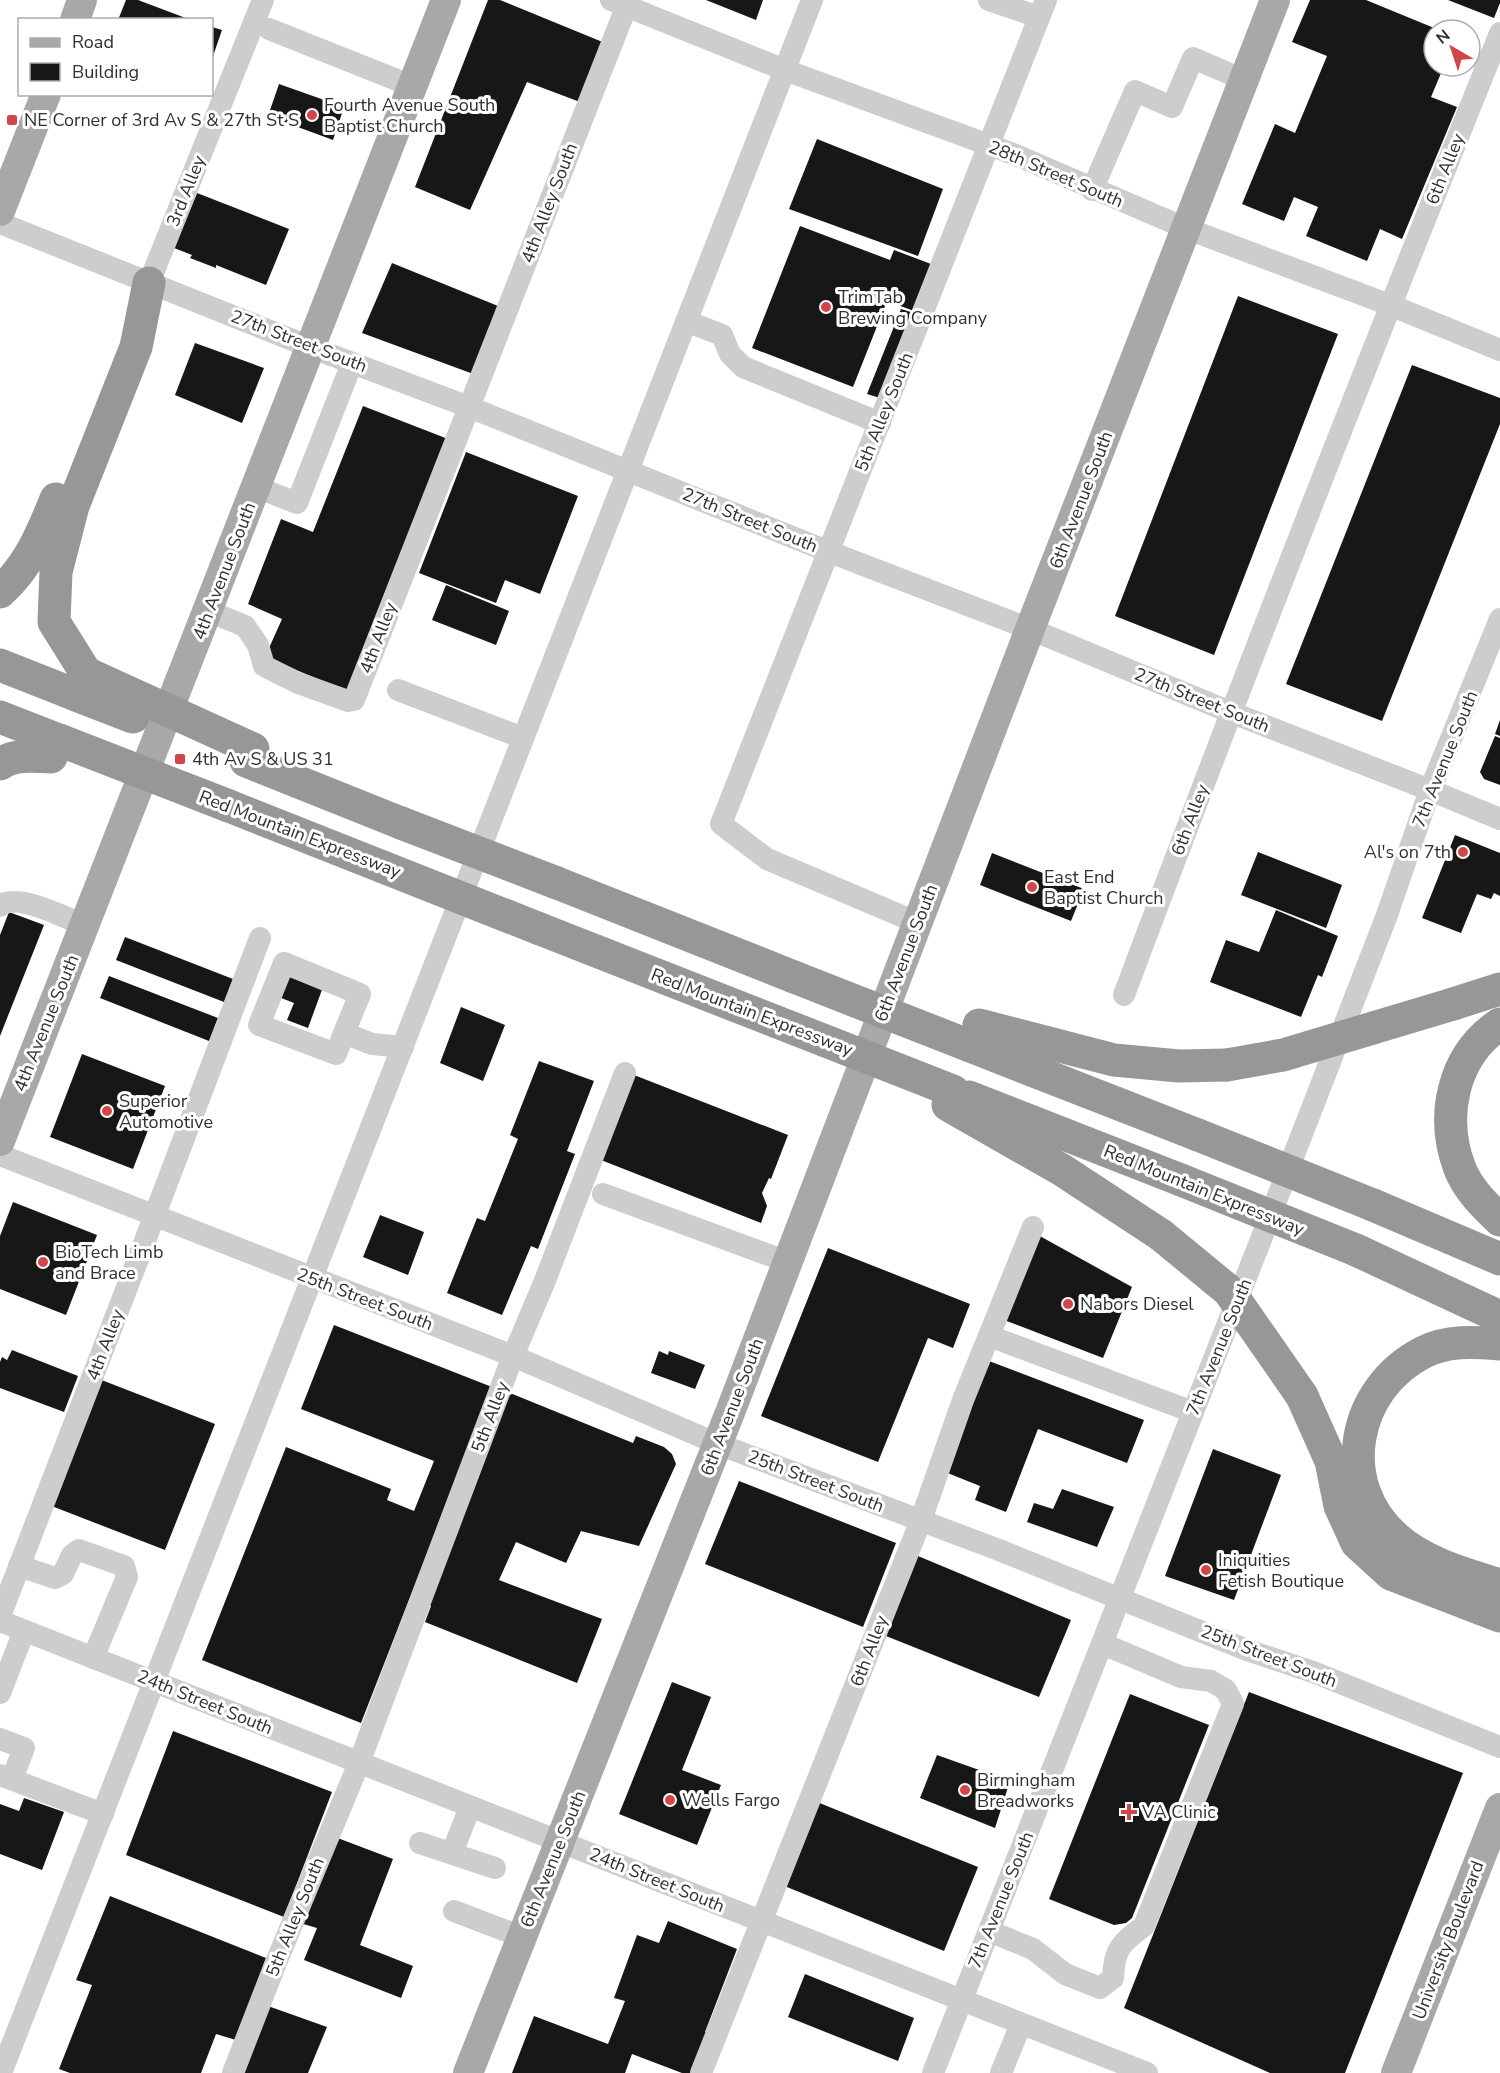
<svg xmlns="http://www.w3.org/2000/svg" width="1500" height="2073" font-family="'Nunito Sans',sans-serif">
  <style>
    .building { fill: #171717 }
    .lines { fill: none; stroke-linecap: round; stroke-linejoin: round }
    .minor { stroke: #cdcdcd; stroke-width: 22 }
    .major { stroke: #a8a8a8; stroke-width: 30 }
    .highway { stroke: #979797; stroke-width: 33 }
    .highway-bridge { stroke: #979797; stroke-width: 33 }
    .poi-dot { fill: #d34547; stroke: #fff; stroke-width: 2 }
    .labels { text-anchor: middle; stroke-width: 6; stroke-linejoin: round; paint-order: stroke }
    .poi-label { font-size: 18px; fill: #303030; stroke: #fff; text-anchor: start }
    .street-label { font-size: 18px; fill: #303030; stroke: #fff }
  </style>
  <rect width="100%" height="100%" fill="#fff"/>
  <g class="building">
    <path d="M126,0H138L191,20H118Z"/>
    <path d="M488,0H500L605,43L580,102L527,82L470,210L415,187Z"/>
    <path d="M706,0H763L756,20Z"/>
    <path d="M1310,0H1366L1439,30H1434V66H1444L1431,97L1457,107L1402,239L1380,229L1367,261L1306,236L1318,207L1294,197L1284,221L1242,204L1275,124L1295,133L1327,56L1292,42Z"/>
    <path d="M1448,0H1500V3L1494,18Z"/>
    <path d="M212,27L222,30L212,59Z"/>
    <path d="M279,84L344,107L333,140L268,116Z"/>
    <path d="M817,139L943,189L918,256L789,209Z"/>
    <path d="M197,193L289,229L266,285L216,265V268L190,258L192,255L174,248Z"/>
    <path d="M800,226L890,260L894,250L931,264L914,311L887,301L853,387L752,348Z"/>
    <path d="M392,263L503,308L476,375L362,333Z"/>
    <path d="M1238,296L1338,334L1214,655L1115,616Z"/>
    <path d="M901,309L914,313L880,398L867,394Z"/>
    <path d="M195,343L264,368L242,423L175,395Z"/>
    <path d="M1412,365L1500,398V424L1382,721L1286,684Z"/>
    <path d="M363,406L448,439L349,692L265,657L282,619L248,604L281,519L313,532Z"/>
    <path d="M466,452L578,496L540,594L505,580L496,603L419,573Z"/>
    <path d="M446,585L509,611L496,645L432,620Z"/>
    <path d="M1500,720V736L1495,734Z"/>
    <path d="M1495,736L1500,738V785L1484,779L1480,772Z"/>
    <path d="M1455,835L1500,853V896L1494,893L1491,899L1477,894L1461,933L1422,918Z"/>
    <path d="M1258,852L1342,885L1326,928L1241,895Z"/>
    <path d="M992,853L1084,889L1071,921L980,885Z"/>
    <path d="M1276,910L1338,936L1322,977L1318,975L1301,1017L1210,982L1226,940L1259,952Z"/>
    <path d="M9,912L44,925L0,1036V935Z"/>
    <path d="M125,937L233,979L224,1002L116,960Z"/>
    <path d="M284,975L323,987L308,1028L287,1020L294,1003L276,996Z"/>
    <path d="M109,976L218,1018L209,1041L100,998Z"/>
    <path d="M461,1007L505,1025L483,1081L440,1063Z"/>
    <path d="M82,1054L165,1086L133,1169L50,1137Z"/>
    <path d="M539,1061L594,1081L567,1151L575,1154L538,1249L531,1246L502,1315L447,1293L477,1218L485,1221L518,1139L510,1135Z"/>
    <path d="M634,1075L788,1135L771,1179L769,1178L762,1193L767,1206L761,1223L601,1160Z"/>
    <path d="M13,1202L97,1235L66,1315L0,1289V1236Z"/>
    <path d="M380,1215L424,1232L408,1275L363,1257Z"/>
    <path d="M1038,1235L1132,1287L1103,1358L1004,1320Z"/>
    <path d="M828,1248L970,1304L953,1348L928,1338L878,1462L761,1416Z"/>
    <path d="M334,1325L492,1387L361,1723L202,1660L286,1447L391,1489L387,1500L414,1511L434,1461L301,1409Z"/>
    <path d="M12,1350L78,1376L64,1412L0,1388V1362L2,1357L7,1360Z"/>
    <path d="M659,1351L668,1355L669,1351L705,1365L695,1389L651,1373Z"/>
    <path d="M989,1361L1144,1420L1127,1463L1038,1429L1006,1512L975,1500L980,1486L945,1472Z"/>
    <path d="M99,1379L215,1424L165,1550L49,1505Z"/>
    <path d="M510,1393L633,1443L636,1436L664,1447L672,1454L676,1464L639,1546L581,1531L566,1563L516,1542L499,1580L602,1619L577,1683L425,1622L431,1606L427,1603Z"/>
    <path d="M1213,1449L1281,1475L1234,1600L1165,1576Z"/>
    <path d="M739,1481L896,1543L863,1627L705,1564Z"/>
    <path d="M1062,1489L1114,1507L1097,1547L1027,1522L1034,1503L1053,1509Z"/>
    <path d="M918,1556L1071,1620L1039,1697L886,1636Z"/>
    <path d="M672,1682L711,1697L682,1770L721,1785L697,1845L619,1814Z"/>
    <path d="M1249,1692L1463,1773L1345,2073H1270L1124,2008Z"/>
    <path d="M1130,1694L1209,1725L1132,1918L1126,1923L1114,1925L1049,1899Z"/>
    <path d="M173,1731L332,1792L284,1917L126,1855Z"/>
    <path d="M937,1755L1010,1781L995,1828L920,1798Z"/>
    <path d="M24,1798L64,1812L42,1870L0,1854V1804L19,1811Z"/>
    <path d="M817,1802L978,1867L944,1951L782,1885Z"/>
    <path d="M335,1837L393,1859L360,1945L413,1966L401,1998L304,1960L317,1928L300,1923Z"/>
    <path d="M110,1896L266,1958L236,2040L216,2034L201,2073H70L59,2069L92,1985L76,1980Z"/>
    <path d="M668,1921L737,1949L705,2032L712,2034L697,2073H682L632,2054L625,2073H512L534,2016L608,2044L625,2001L614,1998L637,1935L659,1943Z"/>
    <path d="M805,1974L914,2018L898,2061L788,2017Z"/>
    <path d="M268,2006L327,2027L308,2073H242Z"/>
  </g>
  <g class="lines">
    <g class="minor">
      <path d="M611,0L785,70L1016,155L1185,228L1390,305L1500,350"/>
      <path d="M989,0L1039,17"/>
      <path d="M269,29L412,86"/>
      <path d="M1092,190L1135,91L1172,107L1193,58L1244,80"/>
      <path d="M0,223L310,347L469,407L827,551L1030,629L1230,712L1430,790L1500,819"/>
      <path d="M149,283L263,0"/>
      <path d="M686,321L722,335L730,354L743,367L880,423"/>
      <path d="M256,487L297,503L352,363"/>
      <path d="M208,611L245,626L258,645L264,666L298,683L348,701L354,700L629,0"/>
      <path d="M398,690L523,738"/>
      <path d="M0,906C16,892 67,918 85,926"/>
      <path d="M918,923L767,859L721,824L1046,0"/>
      <path d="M1124,995C1245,672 1371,352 1500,33"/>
      <path d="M344,1033L360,994L284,963L259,1025L336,1054L344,1033L372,1044L403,1047"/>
      <path d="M0,1155L513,1356L718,1444L999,1550L1247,1650L1313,1672L1500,1747"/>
      <path d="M603,1194L788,1262"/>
      <path d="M989,1336L1193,1412"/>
      <path d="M19,1566L55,1578L63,1574L72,1555L79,1550L124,1566L127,1577L93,1658"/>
      <path d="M0,1616L143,1246L260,938"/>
      <path d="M0,1621L1147,2073"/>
      <path d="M0,1693L24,1631"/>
      <path d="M0,1739L24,1748L12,1779"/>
      <path d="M0,1775L103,1814"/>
      <path d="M420,1843L495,1868"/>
      <path d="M452,1853L470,1807"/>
      <path d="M454,1911L522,1937"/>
      <path d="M989,1931L1033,1949L1065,1974L1100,1988L1113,1978C1114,1949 1121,1943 1144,1926L1233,1704L1226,1690L1211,1681L1181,1677L1103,1644"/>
      <path d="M1,2073L812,0"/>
      <path d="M233,2073L275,1965L359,1763L513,1356L544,1283L625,1073"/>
      <path d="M701,2073L921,1520L963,1400L1033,1227"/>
      <path d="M933,2073L1269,1219L1387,915L1430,790L1500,619"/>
      <path d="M1001,2073L1021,2024"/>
    </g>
    <g class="major">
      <path d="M75,20L82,0"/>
      <path d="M0,211L46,94"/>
      <path d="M0,1141L446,0"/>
      <path d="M468,2073L731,1410L1030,629L1275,0"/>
      <path d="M1396,2073L1500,1808"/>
    </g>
    <g class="highway">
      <path d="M0,592C28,567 42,534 56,499"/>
      <path d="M0,665L76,695"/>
      <path d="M86,673L54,622L56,572L73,506L136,347L149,283"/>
      <path d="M0,717L59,740"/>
      <path d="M246,761L401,823"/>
      <path d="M0,764C14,754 35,756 51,757"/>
      <path d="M229,806L383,867"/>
      <path d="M557,883L794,977"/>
      <path d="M540,929L777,1022"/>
      <path d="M1453,1004L1500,989"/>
      <path d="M1500,1024C1452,1056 1440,1117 1460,1169C1468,1189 1484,1205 1500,1220"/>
      <path d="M979,1025L1114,1060L1179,1066L1227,1065"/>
      <path d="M970,1046L1198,1135"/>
      <path d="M969,1097L1181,1180"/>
      <path d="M948,1105L1062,1170L1161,1235"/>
      <path d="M1373,1205L1500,1259"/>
      <path d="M1356,1250L1500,1317"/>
      <path d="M1500,1344C1474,1342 1448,1340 1424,1352C1352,1388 1334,1484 1396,1538C1424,1563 1465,1574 1500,1585"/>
      <path d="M1302,1396L1331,1461L1340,1506L1357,1543L1391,1574L1500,1616"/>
    </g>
    <g class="highway-bridge">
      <path d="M86,673L253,749"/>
      <path d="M76,695L133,717"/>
      <path d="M59,740L229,806"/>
      <path d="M401,823L557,883"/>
      <path d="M383,867L540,929"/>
      <path d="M794,977L970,1046"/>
      <path d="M777,1022L953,1091"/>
      <path d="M1227,1065L1283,1055L1453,1004"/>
      <path d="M1198,1135L1373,1205"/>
      <path d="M1181,1180L1356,1250"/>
      <path d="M1161,1235L1229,1291L1302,1396"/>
    </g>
  </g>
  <g class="poi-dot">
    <circle cx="312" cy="115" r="6"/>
    <rect x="6" y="114" width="12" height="12" rx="3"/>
    <circle cx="826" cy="307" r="6"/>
    <rect x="174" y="753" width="12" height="12" rx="3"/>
    <circle cx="1463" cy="852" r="6"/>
    <circle cx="1032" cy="887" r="6"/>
    <circle cx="107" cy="1111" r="6"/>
    <circle cx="43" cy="1262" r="6"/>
    <circle cx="1068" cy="1304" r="6"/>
    <circle cx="1206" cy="1570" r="6"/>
    <circle cx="965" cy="1790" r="6"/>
    <circle cx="670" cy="1800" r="6"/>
    <path d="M1126 1803h6v6h6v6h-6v6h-6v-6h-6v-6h6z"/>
  </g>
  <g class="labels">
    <g class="poi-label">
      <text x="324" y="111">Fourth Avenue South<tspan x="324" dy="21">Baptist Church</tspan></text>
      <text x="24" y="126">NE Corner of 3rd Av S &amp; 27th St S</text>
      <text x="838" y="303">TrimTab<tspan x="838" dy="21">Brewing Company</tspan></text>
      <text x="192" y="765">4th Av S &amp; US 31</text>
      <text x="1451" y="858" text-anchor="end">Al's on 7th</text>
      <text x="1044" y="883">East End<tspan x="1044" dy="21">Baptist Church</tspan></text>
      <text x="119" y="1107">Superior<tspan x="119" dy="21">Automotive</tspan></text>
      <text x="55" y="1258">BioTech Limb<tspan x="55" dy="21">and Brace</tspan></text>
      <text x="1080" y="1310">Nabors Diesel</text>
      <text x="1218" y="1566">Iniquities<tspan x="1218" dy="21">Fetish Boutique</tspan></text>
      <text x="977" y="1786">Birmingham<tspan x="977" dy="21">Breadworks</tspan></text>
      <text x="682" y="1806">Wells Fargo</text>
      <text x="1142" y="1818">VA Clinic</text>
    </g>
    <g class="street-label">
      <text transform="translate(1445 169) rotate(-68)" y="6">6th Alley</text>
      <text transform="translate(1056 174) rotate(23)" y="6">28th Street South</text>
      <text transform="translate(186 191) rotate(-68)" y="6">3rd Alley</text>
      <text transform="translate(549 203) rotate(-69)" y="6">4th Alley South</text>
      <text transform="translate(299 341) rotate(21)" y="6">27th Street South</text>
      <text transform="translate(884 412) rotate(-68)" y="6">5th Alley South</text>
      <text transform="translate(1081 500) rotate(-69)" y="6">6th Avenue South</text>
      <text transform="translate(750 520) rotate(22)" y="6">27th Street South</text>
      <text transform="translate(224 571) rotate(-69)" y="6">4th Avenue South</text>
      <text transform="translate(378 638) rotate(-69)" y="6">4th Alley</text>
      <text transform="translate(1202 700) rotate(22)" y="6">27th Street South</text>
      <text transform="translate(1445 759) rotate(-68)" y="6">7th Avenue South</text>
      <text transform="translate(1190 820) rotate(-69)" y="6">6th Alley</text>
      <text transform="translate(300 834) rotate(21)" y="6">Red Mountain Expressway</text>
      <text transform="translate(906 953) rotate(-69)" y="6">6th Avenue South</text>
      <text transform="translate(752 1012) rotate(21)" y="6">Red Mountain Expressway</text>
      <text transform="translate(46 1023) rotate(-68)" y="6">4th Avenue South</text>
      <text transform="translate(1204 1190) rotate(22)" y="6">Red Mountain Expressway</text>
      <text transform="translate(365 1299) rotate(21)" y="6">25th Street South</text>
      <text transform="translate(105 1345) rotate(-69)" y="6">4th Alley</text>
      <text transform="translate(1219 1347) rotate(-68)" y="6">7th Avenue South</text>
      <text transform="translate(732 1407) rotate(-69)" y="6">6th Avenue South</text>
      <text transform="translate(490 1417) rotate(-69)" y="6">5th Alley</text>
      <text transform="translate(816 1481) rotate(21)" y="6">25th Street South</text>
      <text transform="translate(869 1651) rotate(-69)" y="6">6th Alley</text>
      <text transform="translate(1269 1656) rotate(21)" y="6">25th Street South</text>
      <text transform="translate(205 1702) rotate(22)" y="6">24th Street South</text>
      <text transform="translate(553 1859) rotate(-68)" y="6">6th Avenue South</text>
      <text transform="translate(657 1880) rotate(22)" y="6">24th Street South</text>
      <text transform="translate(1001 1900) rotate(-68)" y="6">7th Avenue South</text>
      <text transform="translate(295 1917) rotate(-68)" y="6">5th Alley South</text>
      <text transform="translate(1448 1940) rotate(-69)" y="6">University Boulevard</text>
    </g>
  </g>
  <rect x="18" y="18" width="195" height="78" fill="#ffffff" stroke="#acacac" stroke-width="1.5"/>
  <rect x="30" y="38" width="30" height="9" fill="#a8a8a8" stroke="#acacac" stroke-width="1.5"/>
  <text x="72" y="48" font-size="18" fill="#303030">Road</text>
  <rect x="30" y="63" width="30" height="18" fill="#171717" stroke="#acacac" stroke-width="1.5"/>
  <text x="72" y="78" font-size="18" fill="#303030">Building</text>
  <g transform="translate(1452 48) rotate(321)"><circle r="28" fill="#ffffff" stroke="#acacac" stroke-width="1.5"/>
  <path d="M0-4.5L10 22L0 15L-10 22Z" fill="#d34547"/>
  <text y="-9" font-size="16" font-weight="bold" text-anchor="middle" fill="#303030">N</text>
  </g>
</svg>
